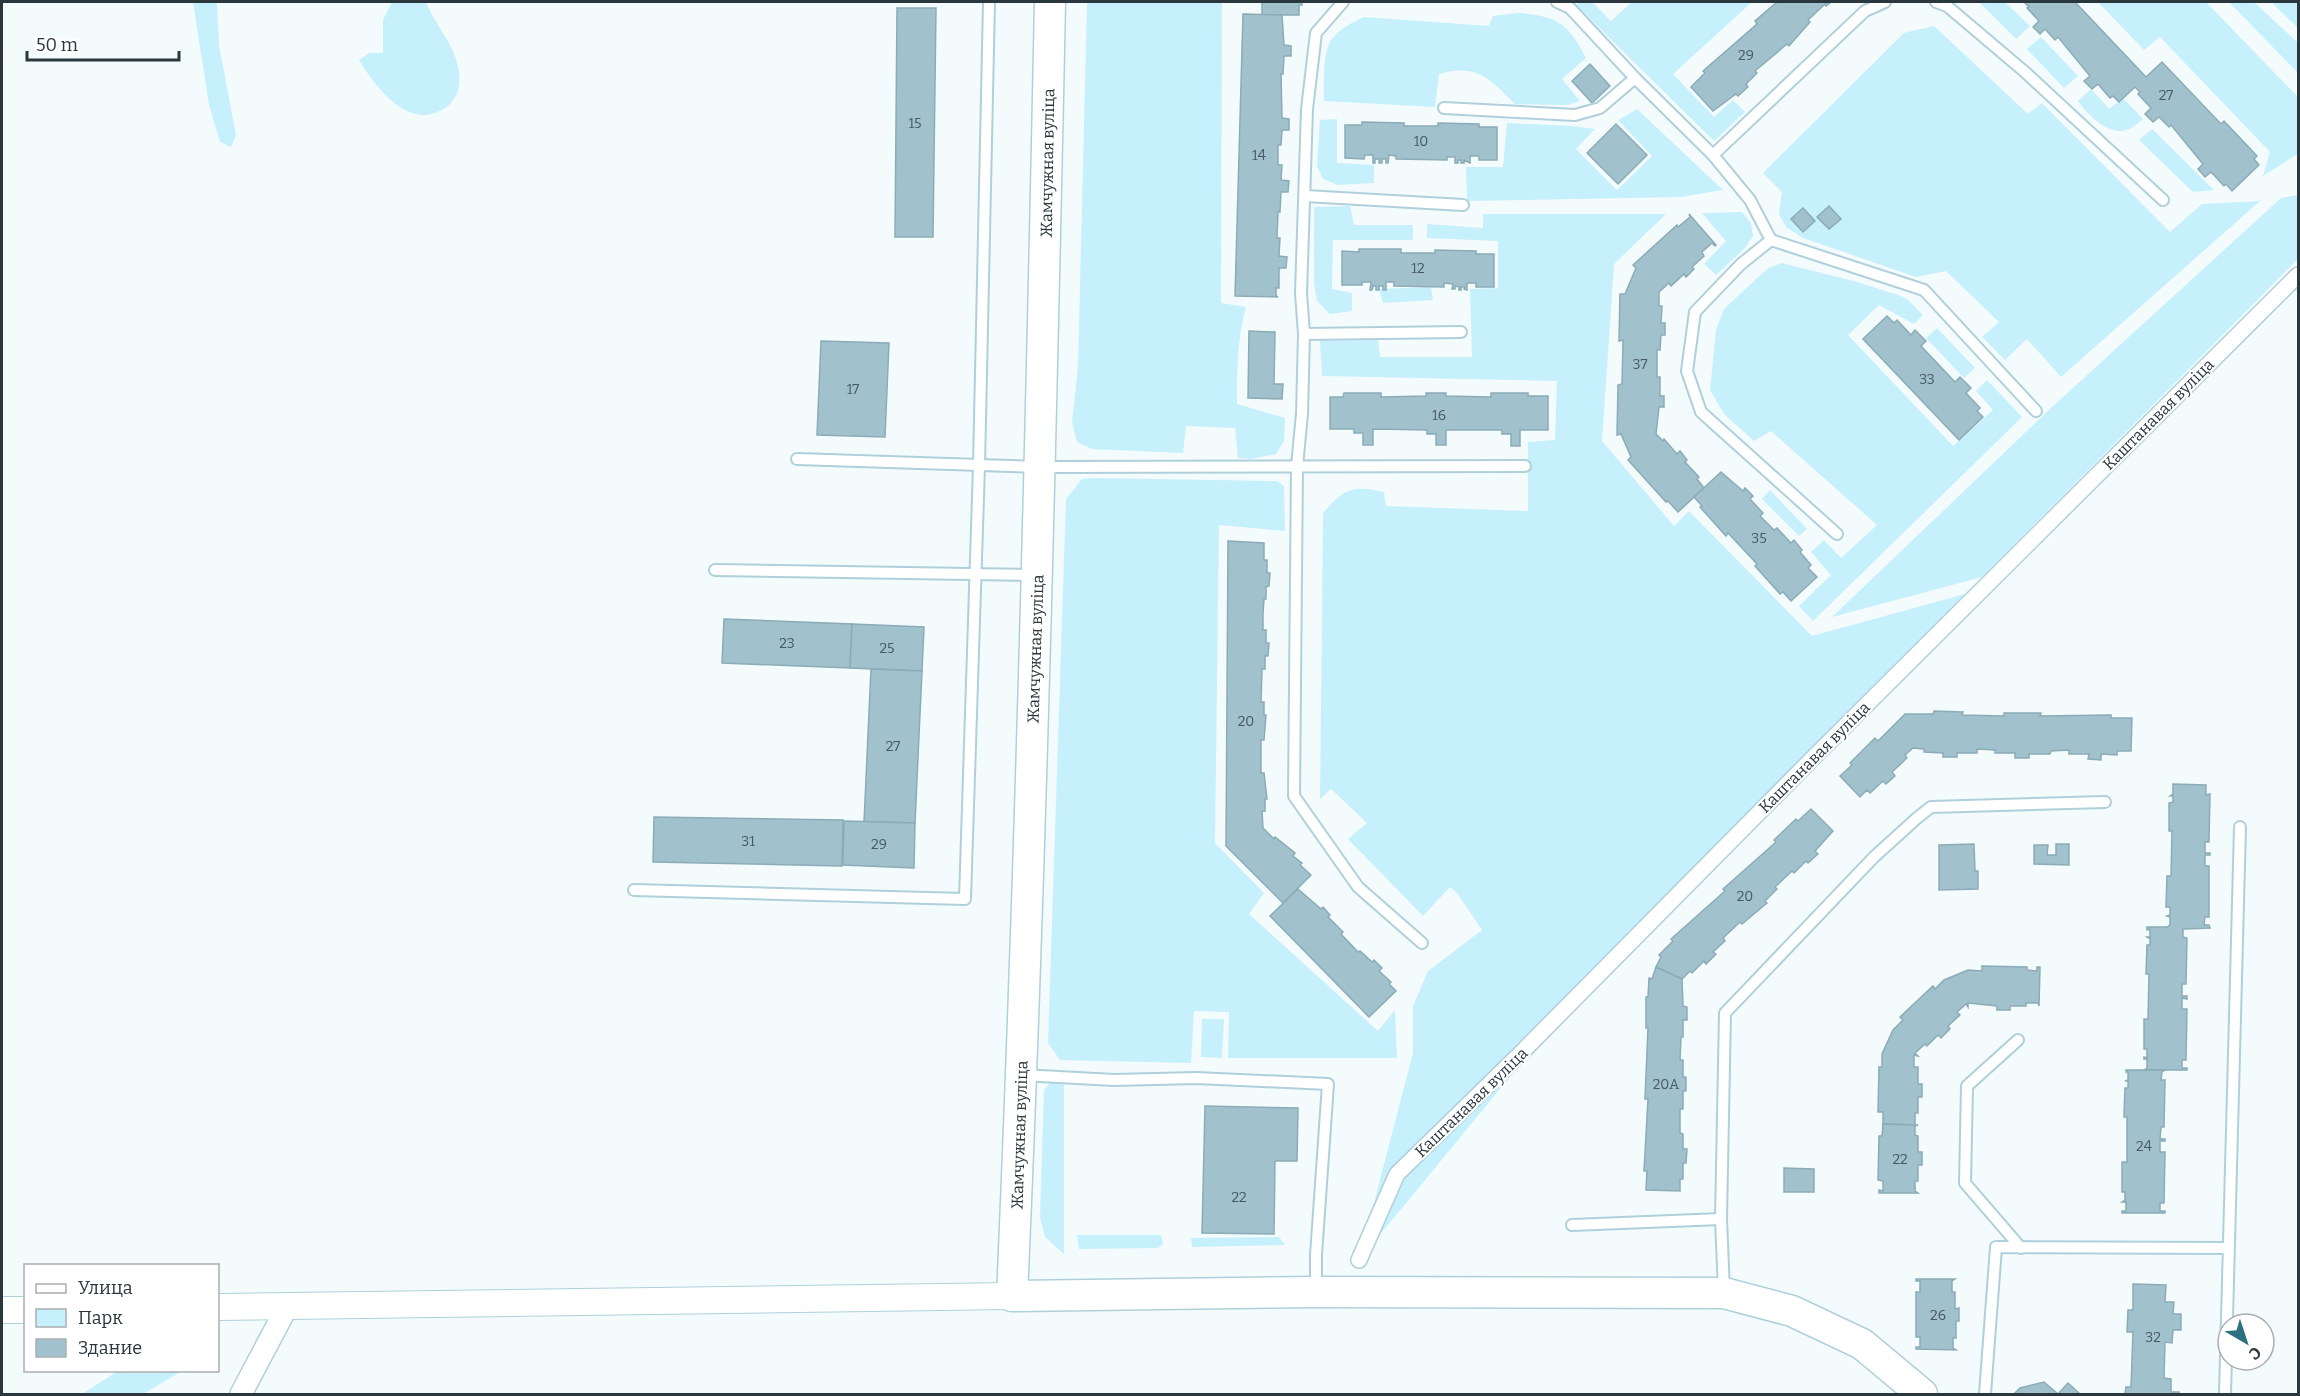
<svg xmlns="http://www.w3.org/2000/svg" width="2300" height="1396" font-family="Bitter,serif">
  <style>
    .green { fill: #c7f0fd }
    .building { fill: #a1c2cd; stroke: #8bacb6; stroke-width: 1.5 }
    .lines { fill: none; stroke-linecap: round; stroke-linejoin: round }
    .service-casing { stroke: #afd0db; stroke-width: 14 }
    .pedestrian-casing { stroke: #afd0db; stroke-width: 18 }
    .minor-casing { stroke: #afd0db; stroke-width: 24 }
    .tertiary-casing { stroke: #afd0db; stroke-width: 28 }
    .secondary-casing { stroke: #afd0db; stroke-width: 33 }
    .service { stroke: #fff; stroke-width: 10 }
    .pedestrian { stroke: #fff; stroke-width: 15 }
    .minor { stroke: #fff; stroke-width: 21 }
    .tertiary { stroke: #fff; stroke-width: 26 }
    .secondary { stroke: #fff; stroke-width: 30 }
    .labels { text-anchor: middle; stroke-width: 4.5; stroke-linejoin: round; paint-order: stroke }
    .number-label { font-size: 14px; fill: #485a60 }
    .street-label { font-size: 16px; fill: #2a373c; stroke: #fff }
  </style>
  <rect width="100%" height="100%" fill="#f4fbfd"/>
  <g class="green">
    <path d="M193,2H217L219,45L236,135L231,147L220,142L209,105Z"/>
    <path d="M392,2H426C435,25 456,46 459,72C461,87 457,100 445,108C409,132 376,88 359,60L369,53H383V20Z"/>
    <path d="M1087,2H1222L1221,303L1246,307C1237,339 1237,371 1237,404L1285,418L1284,441L1276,454L1251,459L1238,458L1235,428L1186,426L1183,453L1092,449L1077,442L1072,422L1078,367Z"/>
    <path d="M1580,2H1592L1611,21L1632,2H1752L1673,74L1714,117L1733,100L1745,112L1714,141L1576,5Z"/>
    <path d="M1979,2H2005L2030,26L2016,39Z"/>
    <path d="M2098,2H2206L2298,97V154L2263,176L2270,152L2160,37L2144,50Z"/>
    <path d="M2229,2H2254L2298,43V73Z"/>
    <path d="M2271,2H2298V28Z"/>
    <path d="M1518,13C1557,16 1568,23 1586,58L1562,79L1580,101L1568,105L1515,104C1490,79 1477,63 1439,74L1435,107L1324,101C1324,85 1322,51 1332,39C1339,29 1353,22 1364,17L1489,26L1493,16Z"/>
    <path d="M1934,26L2028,114L2042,103L2170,232L2202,204L2260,201L2061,377L2027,339L2005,360L1982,337L1999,322L1946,271L1916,277L1803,238L1786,227L1779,214L1782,192L1763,173L1904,33Z"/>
    <path d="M2041,37L2078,76L2064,88L2027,49Z"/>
    <path d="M2091,89L2109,109L2123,98L2143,119C2139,122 2135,126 2131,128C2112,139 2088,116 2078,101Z"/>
    <path d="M1637,109L1723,190L1680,197L1467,201L1466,167H1503L1507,123L1572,126L1595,129L1576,149L1617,190L1652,156L1618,120Z"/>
    <path d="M1337,119V163L1374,165V183L1338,185L1323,179L1317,166L1320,120Z"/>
    <path d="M2152,129L2214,190L2193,192L2139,140Z"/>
    <path d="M2298,195V259L1982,577L1832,617L2051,408L2281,198Z"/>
    <path d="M1350,206L1354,225H1413V240H1333L1332,289L1352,293V311L1330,314L1317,301L1314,283V207Z"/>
    <path d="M1742,212L1751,223L1753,236L1745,248L1716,275L1704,264L1726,241L1702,213Z"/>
    <path d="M1483,214H1666L1614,264L1602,441L1674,526L1689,511L1812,636L1965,594L1609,957L1359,1260L1413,1053V1006L1428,971L1482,930L1457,893L1450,887L1423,916L1348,839L1367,823L1331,789L1320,799L1323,513C1344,488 1353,485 1384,492L1386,506L1528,511V442L1555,440L1557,381L1322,376L1320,341L1378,340L1380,357H1472L1470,289L1498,288V241L1427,238V224L1483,228Z"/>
    <path d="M1781,263L1854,281L1898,295L1907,299L1923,315L1914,324L1879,305L1848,335L1953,446L1993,410L1976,391L1987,380L2022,417L1813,621L1799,606L1831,575L1811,552L1824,540L1841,558L1877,525L1771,431L1754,441L1724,414L1710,390L1716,330L1724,309L1767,269Z"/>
    <path d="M1431,287L1433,300L1383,303L1379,289Z"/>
    <path d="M1937,328L1975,368L1964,378L1926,338Z"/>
    <path d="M1094,478L1277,481L1284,486L1285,531L1219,525L1215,843L1264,893L1249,914L1378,1031L1395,1010L1397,1058H1228L1229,1012L1194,1011L1191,1063L1060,1060L1048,1043L1066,499L1082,479Z"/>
    <path d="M1770,490L1807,529L1799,536L1762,499Z"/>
    <path d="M1202,1019H1224L1222,1058L1201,1057Z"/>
    <path d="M1064,1076V1254L1045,1237L1040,1217L1044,1090L1051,1082Z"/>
    <path d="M1077,1235H1161L1163,1244L1158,1248L1079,1249Z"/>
    <path d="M1279,1237L1285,1245L1192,1247L1191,1238Z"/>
    <path d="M118,1371L119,1370L182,1371L143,1394H82Z"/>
  </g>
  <g class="building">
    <path d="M1262,2H1302V5H1299V15H1262Z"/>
    <path d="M1777,2H1831L1826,6L1825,4L1808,20L1810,22L1789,46L1787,44L1755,71L1757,73L1746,84L1748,87L1738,96L1736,94L1713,111L1691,87L1705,73L1703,71L1757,24L1755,21Z"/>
    <path d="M2024,2H2075L2146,77L2162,62L2221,124L2224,121L2257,156L2254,159L2259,165L2232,191L2226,184L2224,186L2211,172L2205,177L2198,169L2203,164L2171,125L2169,127L2159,117L2153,122L2145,114L2151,108L2138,94L2140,92L2135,87L2119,102L2113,96L2110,98L2098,84L2092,89L2084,81L2090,76L2058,37L2055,40L2045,29L2040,34L2033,27L2039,21L2027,8L2029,7Z"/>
    <path d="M897,8H936L933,237H895Z"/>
    <path d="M1243,14L1282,15L1284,45L1291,46V56H1284L1283,74H1281L1282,118L1289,119V130H1282L1281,145H1278V165H1282L1281,180L1289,181L1288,192H1281L1280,212H1278L1277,238H1280L1279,256L1287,257L1286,268H1279V288H1276V296L1278,297L1235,296Z"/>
    <path d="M1590,64L1610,86L1592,103L1572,81Z"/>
    <path d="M1362,122L1404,123V126H1438V123L1479,124V127H1497V160H1479V156H1470V163L1464,160V163H1461V160H1458V163H1455V157H1447V160L1396,159V156L1389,155L1388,163H1386V159H1382V163H1379V159H1375V163H1373V155H1365L1364,159L1345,158V125H1362Z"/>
    <path d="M1616,124L1647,155L1618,184L1587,153Z"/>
    <path d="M1829,206L1841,219L1829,229L1817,217Z"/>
    <path d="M1803,208L1815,221L1803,232L1791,219Z"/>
    <path d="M1689,214L1716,245L1715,246L1712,243L1702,252L1704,256L1692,267L1694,269L1686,277L1684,274L1671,286L1669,283L1659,292V306H1662L1661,323H1665V335H1661L1660,350H1657V377H1660V396H1664V407H1659L1656,434L1663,441L1664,439L1677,454L1680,451L1687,460L1685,462L1699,477L1697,479L1704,488L1678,512L1668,501L1666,502L1628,460L1631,457L1621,434L1617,435L1618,385L1622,384L1623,340L1619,341L1620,294H1625L1636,268L1633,265L1677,225L1678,227L1690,217Z"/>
    <path d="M1359,249H1401V253H1435V250L1476,251V254H1494V287H1476V283H1467V290L1464,289L1465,287H1461V290H1459V287L1455,286V289H1452L1453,284L1444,283V287L1394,286V282H1386V290H1383V286H1379V290H1376V286H1373L1372,290H1370L1371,282H1362V285H1342V251L1359,252Z"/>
    <path d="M1887,316L1894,323L1897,320L1911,335L1915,330L1926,341L1921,346L1955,382L1960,377L1971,388L1966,393L1980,408L1977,411L1983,417L1959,440L1863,339Z"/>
    <path d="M1249,331L1275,332L1274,384H1283L1282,399L1248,398Z"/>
    <path d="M821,341L889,343L885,437L817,435Z"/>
    <path d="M1344,393H1381V397L1426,396V393H1446V396L1491,397V393H1528V396H1548V430H1520V446H1511V434H1502V430H1446V445H1436V434H1427V430L1373,429V445H1363V433H1354V429H1330V397H1343Z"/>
    <path d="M1721,472L1743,491L1745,488L1753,496L1750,499L1763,513L1760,516L1774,530L1777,528L1791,543L1794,540L1802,550L1800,552L1811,565L1808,568L1817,577L1791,601L1783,592L1780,594L1755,566L1757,564L1728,533L1726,536L1700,507L1702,506L1694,497Z"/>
    <path d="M1228,541L1264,543V560H1267V573H1270L1269,586L1266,587V599H1264L1263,613V630H1266V643H1269L1268,656H1265V669H1262L1261,702H1264V715H1266L1264,740H1261V773H1264L1267,799H1265V811H1262L1263,828L1274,839L1275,837L1295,853L1293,856L1302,863L1300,865L1311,875L1283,903L1226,846Z"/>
    <path d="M724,619L852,624L850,668L722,663Z"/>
    <path d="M852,624L924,627L922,671L850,668Z"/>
    <path d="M871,669L922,671L915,823L864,822Z"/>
    <path d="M1934,711L1963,712L1962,715L2004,716V713H2041L2040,716L2111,715V718H2132L2131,751H2117V755L2101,754V760L2088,759L2089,754H2069V750L2051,751L2050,754H2029V758H2015V753H1995V750L1977,749V753H1957V757H1943V753L1924,752V749L1913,748L1905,755L1907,758L1892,772L1895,776L1886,784L1883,781L1870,793L1867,790L1860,797L1840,776L1852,765L1850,763L1875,738L1878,741L1905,714H1933Z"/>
    <path d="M2173,784L2206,785V795L2210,794L2209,842H2205V853H2210V855H2205V866H2209V917H2205L2204,925H2209L2210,928L2183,929V937L2187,938L2186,984H2182V996H2187V999L2182,998V1009H2187L2186,1060H2182V1068H2187V1070H2144L2147,1068V1059H2144V1057L2147,1058V1049H2144V1019H2148L2149,974H2146L2147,945H2150V939L2147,937H2150V929L2147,930V927H2167L2170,925V917L2167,916L2170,915V907H2166L2167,876H2171L2172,831H2169V803L2173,802V796H2170L2173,794Z"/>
    <path d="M1811,809L1833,831L1815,851L1818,854L1808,863L1806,861L1794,873L1792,871L1775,887L1777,889L1765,901L1767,903L1742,924L1740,922L1723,938L1725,941L1713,952L1716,954L1706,964L1704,961L1692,973L1690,971L1682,979L1656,967L1661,957L1659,955L1673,941L1671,939L1725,891L1723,889L1776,842L1774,840L1796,819L1798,821Z"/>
    <path d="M654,817L843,820L842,866L653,862Z"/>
    <path d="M844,821L915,823L914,868L843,865Z"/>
    <path d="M1974,844L1975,871H1978V889L1939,890V845Z"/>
    <path d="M2056,844H2069V865L2034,864V845H2048L2047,855H2056Z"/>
    <path d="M1298,889L1321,909L1323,907L1330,915L1328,917L1343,932L1341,934L1358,952L1360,951L1372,962L1374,960L1382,968L1379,971L1391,982L1389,984L1396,991L1369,1017L1270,916Z"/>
    <path d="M1982,966L2027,967V970L2037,971V967H2040L2039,1006L2038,1003H2026V1006H2010V1010H1997V1006L1968,1003V1007L1966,1004L1957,1012L1960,1015L1948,1026L1950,1029L1941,1038L1938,1035L1927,1046L1925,1044L1915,1053L1918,1056L1914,1055V1067H1918V1084H1922V1097H1918V1113H1915V1125L1883,1124V1112H1878L1879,1067H1882V1054L1893,1030L1903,1020L1900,1017L1933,986L1935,989L1944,980L1968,970L1982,971Z"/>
    <path d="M1656,967L1682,979L1683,1006L1687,1007V1020H1683V1037H1681L1680,1060H1683V1077H1686V1091H1683V1109H1680V1133L1683,1134V1149H1687L1686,1163H1683V1179H1680V1191L1646,1190L1647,1171H1644L1648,1099H1645L1648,1028H1646V997H1648L1649,978L1652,979Z"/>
    <path d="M2126,1070H2165L2162,1072L2161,1080H2165L2164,1127H2161L2160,1139H2165V1141H2160V1152H2165L2164,1203H2160V1211H2165V1213H2122V1211H2126V1202H2122L2125,1200V1192H2122V1162H2127V1117H2124L2125,1088H2128V1081H2125L2128,1080V1072H2126Z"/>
    <path d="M1205,1106L1298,1108L1297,1161H1275L1274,1234L1202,1233Z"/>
    <path d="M1883,1124L1918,1125L1915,1126V1135L1918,1136V1152H1922V1165H1918V1181H1915V1191L1918,1193H1879V1190L1883,1191V1181L1878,1180L1879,1136H1882Z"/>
    <path d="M1784,1168L1814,1169V1192H1784Z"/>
    <path d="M1916,1279H1955L1952,1281V1292H1955V1309L1959,1308V1321H1956V1338H1953V1348L1956,1350L1916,1349V1347H1920V1337H1916V1292H1920V1281H1916Z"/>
    <path d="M2133,1284L2166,1285L2165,1302H2174L2173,1314H2181V1330H2173L2172,1343L2165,1342L2164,1378L2171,1379V1392H2179V1394H2125L2126,1387H2131L2133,1332H2127L2128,1310H2133Z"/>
    <path d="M2044,1382L2058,1394L2068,1383L2080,1394H2014L2020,1388Z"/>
  </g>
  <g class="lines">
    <defs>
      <g id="service">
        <path d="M1343,2L1316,33L1307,109L1301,293L1304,334L1302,414L1297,466L1294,796L1358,887L1422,943"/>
        <path d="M1557,2L1570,8L1635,78L1713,155"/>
        <path d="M1936,2L1947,6L2025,72L2163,200"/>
        <path d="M1444,108L1575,115L1600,108L1635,78"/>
        <path d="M1305,196L1463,205"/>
        <path d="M1771,240L1924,290L2036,411"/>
        <path d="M1304,334L1461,332"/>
        <path d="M797,459L1040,467L1525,466"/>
        <path d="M1837,534L1701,412L1687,371L1695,312L1741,264L1771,240L1750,200L1713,155L1865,11L1885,2"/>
        <path d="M715,570L1033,575"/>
        <path d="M634,890L965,899L979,466L989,2"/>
        <path d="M2018,1040L1967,1086L1965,1183L2021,1248"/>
        <path d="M1022,1075L1114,1080L1196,1078L1328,1084L1316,1255V1290"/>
        <path d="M1572,1225L1721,1219"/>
        <path d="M1724,1291L1721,1219L1725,1013L1874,857L1917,818L1931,807L2105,802"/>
        <path d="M1985,1394L1996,1247L2228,1248"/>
        <path d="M2225,1394L2240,827"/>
      </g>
      <path id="pedestrian" d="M1359,1260L1397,1174L1522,1052L1812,759L2298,275"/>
      <path id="minor" d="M241,1394L288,1305"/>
      <g id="tertiary">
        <path d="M218,1307L1012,1296"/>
        <path d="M2,1310H26"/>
      </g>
      <path id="secondary" d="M1050,2C1041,433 1031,865 1012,1296L1316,1292L1724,1293L1792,1311L1862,1344L1922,1394"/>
    </defs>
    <use href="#service" class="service-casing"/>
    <use href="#pedestrian" class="pedestrian-casing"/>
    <use href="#minor" class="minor-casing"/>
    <use href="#tertiary" class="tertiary-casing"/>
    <use href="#secondary" class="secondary-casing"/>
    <use href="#service" class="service"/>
    <use href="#pedestrian" class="pedestrian"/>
    <use href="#minor" class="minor"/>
    <use href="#tertiary" class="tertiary"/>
    <use href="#secondary" class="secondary"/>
  </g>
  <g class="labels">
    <g class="number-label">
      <text x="1746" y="60">29</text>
      <text x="2166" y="100">27</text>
      <text x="915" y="128">15</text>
      <text x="1421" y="146">10</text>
      <text x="1259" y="160">14</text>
      <text x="1418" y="273">12</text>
      <text x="1640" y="369">37</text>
      <text x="1927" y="384">33</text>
      <text x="853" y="394">17</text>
      <text x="1439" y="420">16</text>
      <text x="1759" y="543">35</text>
      <text x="787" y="648">23</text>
      <text x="887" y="653">25</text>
      <text x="1246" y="726">20</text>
      <text x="893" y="751">27</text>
      <text x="748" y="846">31</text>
      <text x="879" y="849">29</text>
      <text x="1745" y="901">20</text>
      <text x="1666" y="1089">20А</text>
      <text x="2144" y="1151">24</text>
      <text x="1900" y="1164">22</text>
      <text x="1239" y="1202">22</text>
      <text x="1938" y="1320">26</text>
      <text x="2153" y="1342">32</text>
    </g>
    <g class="street-label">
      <text transform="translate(1047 163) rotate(-89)" y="6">Жамчужная вуліца</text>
      <text transform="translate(2158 414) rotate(-45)" y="6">Каштанавая вуліца</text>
      <text transform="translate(1035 649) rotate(-88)" y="6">Жамчужная вуліца</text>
      <text transform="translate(1814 757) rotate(-45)" y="6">Каштанавая вуліца</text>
      <text transform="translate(1471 1102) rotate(-44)" y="6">Каштанавая вуліца</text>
      <text transform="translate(1019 1135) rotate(-88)" y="6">Жамчужная вуліца</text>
    </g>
  </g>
  <rect width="2300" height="1396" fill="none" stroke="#2a373c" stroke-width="6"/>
  <rect x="24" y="1264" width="195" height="108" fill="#ffffff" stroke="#aaafb1" stroke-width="1.5"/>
  <rect x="36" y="1284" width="30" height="9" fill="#ffffff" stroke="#aaafb1" stroke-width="1.5"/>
  <text x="78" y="1294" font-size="18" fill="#2a373c">Улица</text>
  <rect x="36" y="1309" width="30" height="18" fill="#c7f0fd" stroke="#aaafb1" stroke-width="1.5"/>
  <text x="78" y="1324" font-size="18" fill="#2a373c">Парк</text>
  <rect x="36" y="1339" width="30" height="18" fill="#a1c2cd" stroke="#aaafb1" stroke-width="1.5"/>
  <text x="78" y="1354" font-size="18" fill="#2a373c">Здание</text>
  <g transform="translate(2246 1342) rotate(141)"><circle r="28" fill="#ffffff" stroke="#aaafb1" stroke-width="1.5"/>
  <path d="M0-4.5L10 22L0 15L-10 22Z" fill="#2e7082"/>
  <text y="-9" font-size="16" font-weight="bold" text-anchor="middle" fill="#2a373c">С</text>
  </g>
  <path d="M27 51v9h152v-9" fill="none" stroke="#2a373c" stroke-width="3"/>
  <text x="36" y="51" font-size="18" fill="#2a373c" stroke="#ffffff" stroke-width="4.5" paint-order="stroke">50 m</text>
</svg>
